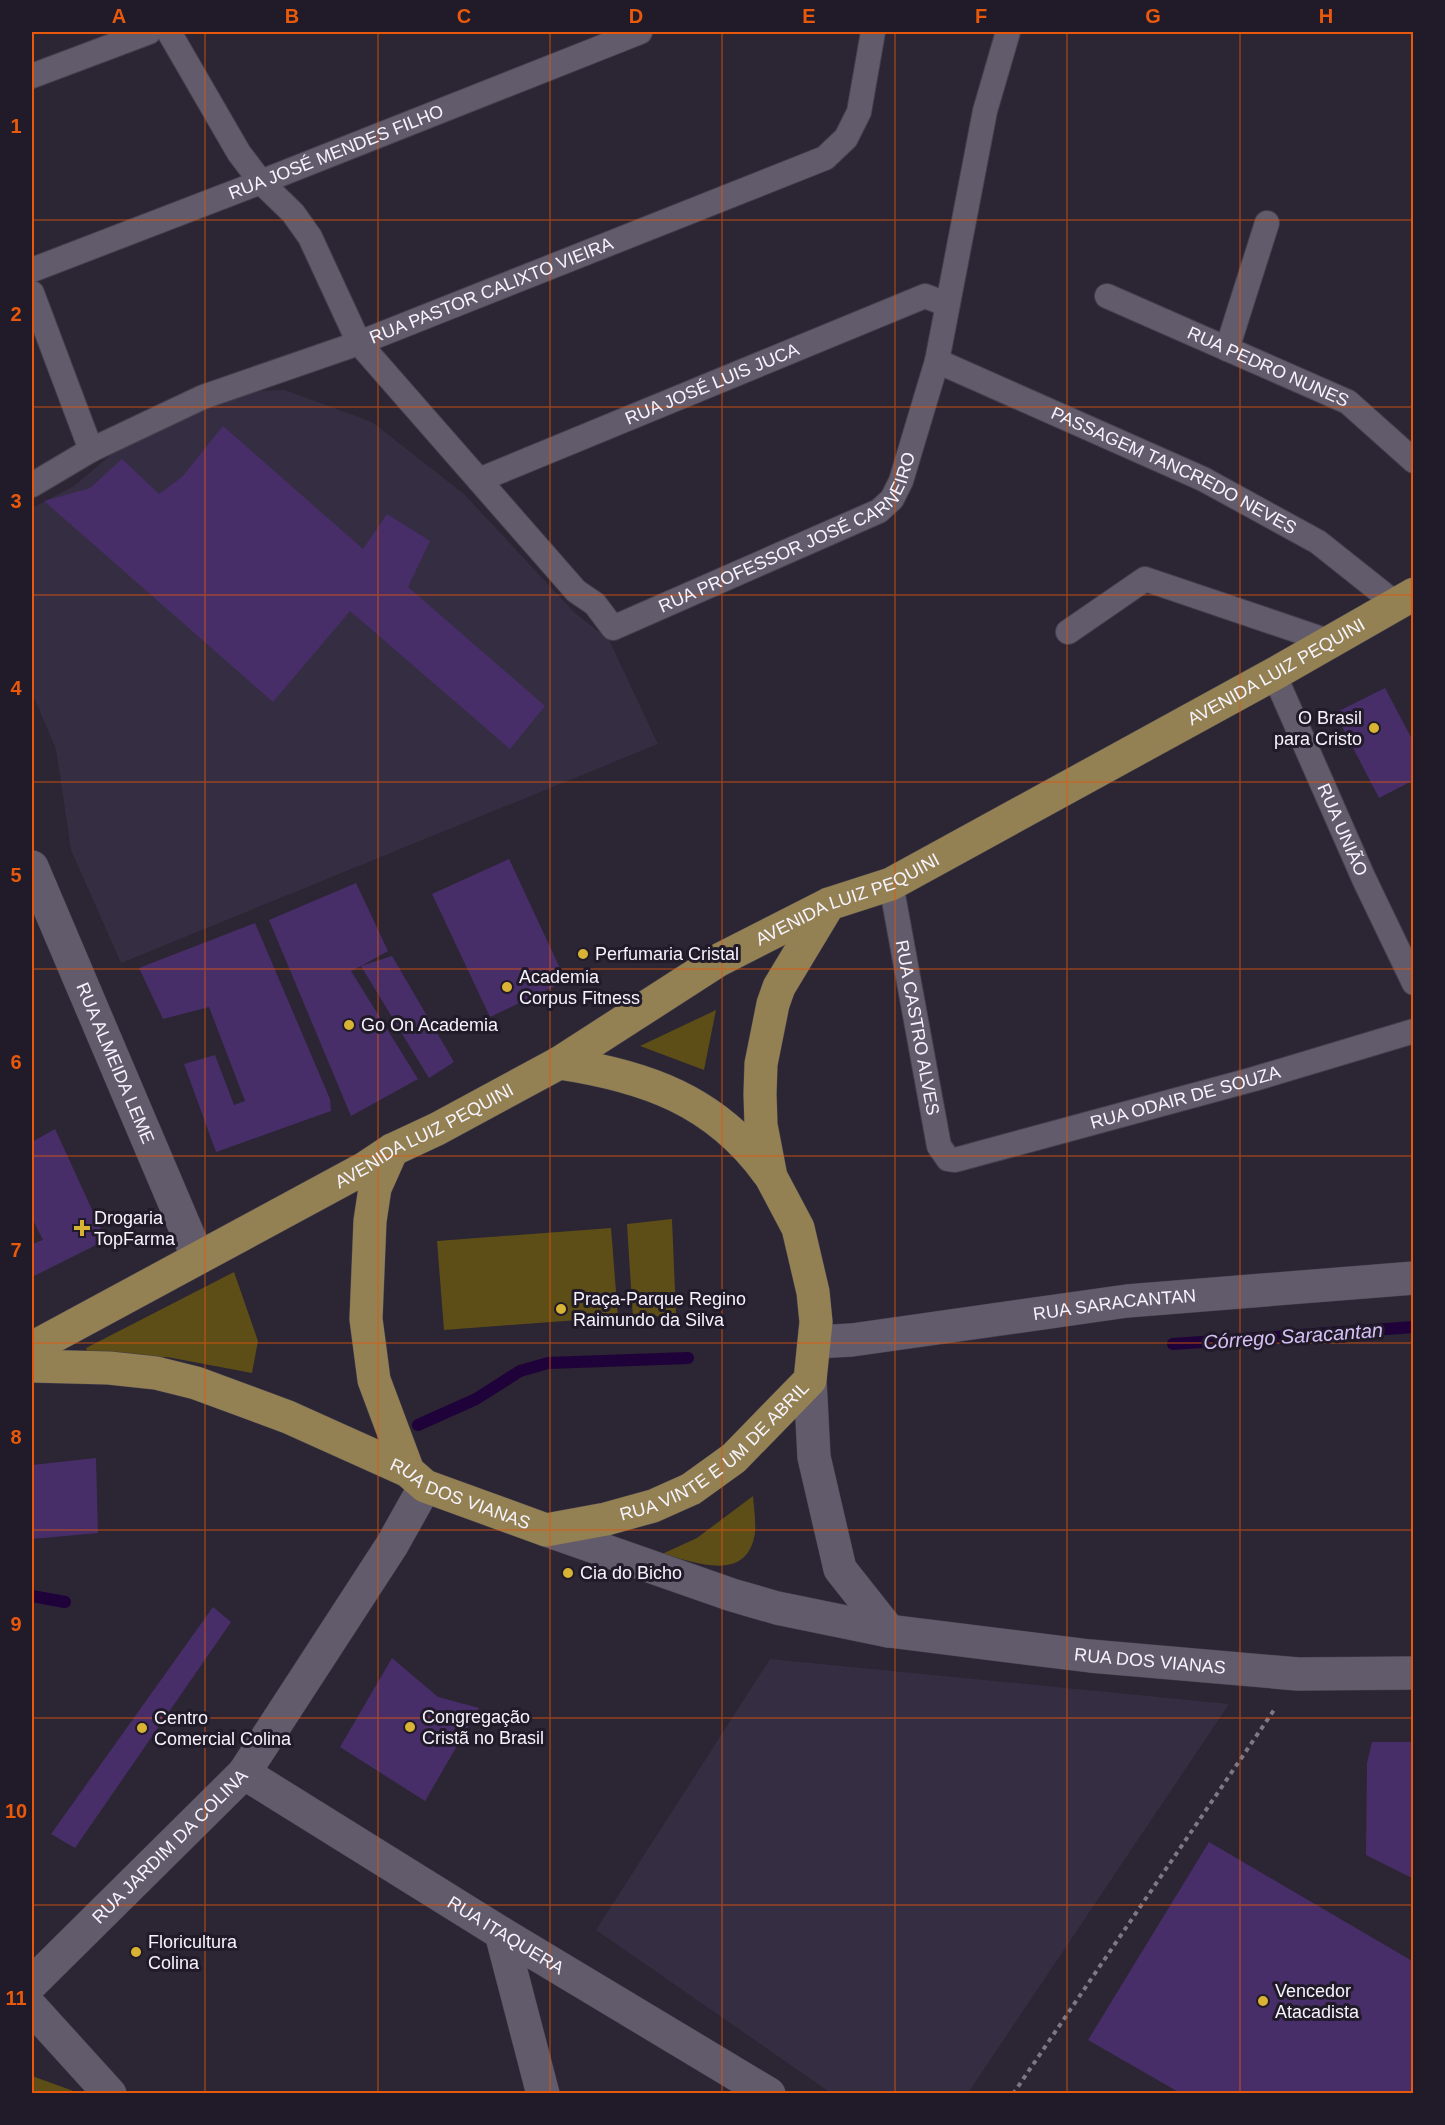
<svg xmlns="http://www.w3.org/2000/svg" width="1445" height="2125" font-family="Arial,sans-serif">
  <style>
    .built { fill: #352d42 }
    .green { fill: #5d4d16 }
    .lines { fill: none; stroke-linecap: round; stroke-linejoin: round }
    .stream { stroke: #20023a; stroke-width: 12 }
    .building { fill: #482e68 }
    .lane-casing { stroke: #45404d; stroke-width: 26 }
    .street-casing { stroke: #45404d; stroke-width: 34 }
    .secondary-casing { stroke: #45404d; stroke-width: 34 }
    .primary-casing { stroke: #45404d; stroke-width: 34 }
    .path { stroke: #7d7885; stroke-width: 4; stroke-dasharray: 4.5 4.5; stroke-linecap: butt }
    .lane { stroke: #625b6c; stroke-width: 24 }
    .street { stroke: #625b6c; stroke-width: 33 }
    .secondary { stroke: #625b6c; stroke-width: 33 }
    .primary { stroke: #938053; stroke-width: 33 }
    .grid { fill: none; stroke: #e8590c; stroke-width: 1.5; stroke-opacity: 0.55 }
    .poi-dot { fill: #d9b334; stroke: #211b29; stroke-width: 2 }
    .labels { text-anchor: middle; stroke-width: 6; stroke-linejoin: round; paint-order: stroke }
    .street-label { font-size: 18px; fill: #f6f3fd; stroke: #211b29 }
    .poi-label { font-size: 18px; fill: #f6f3fd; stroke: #211b29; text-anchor: start }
    .water-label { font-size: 20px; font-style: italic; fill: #d5c0f6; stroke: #211b29 }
    .neatline { fill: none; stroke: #e8590c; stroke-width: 2 }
    .grid-label { font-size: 20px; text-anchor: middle; font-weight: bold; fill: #e8590c }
  </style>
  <rect width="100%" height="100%" fill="#2b2534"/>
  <g class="built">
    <path d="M285,390L372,422L464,494L574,612L609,640L658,744L121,963L71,850L56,749L32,693V508L74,486L125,443L244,391Z"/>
    <path d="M770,1659L1229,1704L968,2093H831L596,1930Z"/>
  </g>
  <g class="green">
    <path d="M716,1010L704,1070L640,1046Z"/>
    <path d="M672,1219L676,1314L633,1319L627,1224Z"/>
    <path d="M611,1228L618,1317L444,1330L437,1241Z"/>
    <path d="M234,1272L258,1341L252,1373L167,1357H89L86,1348Z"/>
    <path d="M753,1496C754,1508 756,1522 755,1533C747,1584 696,1562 662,1554L697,1538Z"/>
    <path d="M32,2076L79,2093H32Z"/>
  </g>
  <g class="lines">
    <g class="stream">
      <path d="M1173,1344L1414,1327"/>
      <path d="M418,1425L476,1399L520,1371L548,1363L688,1358"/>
      <path d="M32,1596L65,1602"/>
    </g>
  </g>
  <g class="building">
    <path d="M223,426L363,549L387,514L430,541L408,587L545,706L510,749L350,611L273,702L44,501L90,488L122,459L159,494L182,477Z"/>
    <path d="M1385,688L1414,743V780L1379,798L1335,713Z"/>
    <path d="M509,859L566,981L490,1017L432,894Z"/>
    <path d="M356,883L388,951L361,966L392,956L454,1062L429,1078L361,966L351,971L418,1079L351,1116L269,920Z"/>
    <path d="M255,923L330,1099L331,1111L216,1152L184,1064L215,1055L234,1105L245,1101L209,1007L163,1019L139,968Z"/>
    <path d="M55,1129L106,1240L32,1277V1244L43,1240L32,1218V1142Z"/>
    <path d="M96,1458L98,1533L32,1539V1465Z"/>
    <path d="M213,1607L231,1622L75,1848L51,1834Z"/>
    <path d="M392,1658L438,1697L479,1708L425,1801L340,1747Z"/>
    <path d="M1372,1742H1414V1879L1366,1855L1367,1763Z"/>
    <path d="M1209,1842L1414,1962V2094H1182L1088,2040Z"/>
  </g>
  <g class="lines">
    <defs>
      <g id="lane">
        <path id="s1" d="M169,32L239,153L261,182L293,213L310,237L359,343L576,591L595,604L613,628L879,511L892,499L901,481L937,361L985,111L1008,32"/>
        <path d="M32,76L149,32"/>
        <path id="s2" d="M32,270L261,182L640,32"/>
        <path d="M32,293L91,450"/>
        <path id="s3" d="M1107,296L1348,402L1414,461"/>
        <path d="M1227,349L1267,223"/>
        <path id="s4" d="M937,361L1203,479L1318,542L1396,604"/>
        <path id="s5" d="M479,480L925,296L946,304"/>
        <path id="s6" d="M32,485L91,450L203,397L359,343L825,158L846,138L859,112L873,32"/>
        <path d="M1068,632L1145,579L1331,642"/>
        <path id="s7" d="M1274,674L1364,879L1414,983"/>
        <path id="s8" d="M891,884L939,1146L948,1159L955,1160L1254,1079L1414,1031"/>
      </g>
      <g id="street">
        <path id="s9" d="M32,867L198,1258"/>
        <path id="s10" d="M815,1342L852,1340L1127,1301L1414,1278"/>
        <path id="s11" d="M244,1773L501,1933L769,2094"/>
        <path d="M501,1933L543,2094"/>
        <path id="s12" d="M32,1983L244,1773L392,1545L425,1486"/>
        <path d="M32,2008L110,2094"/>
      </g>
      <g id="secondary">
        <path d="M810,1380L814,1457L840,1569L889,1631"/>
        <path id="s13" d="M546,1530L732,1595L777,1608L889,1631L1090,1656L1298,1674L1414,1673"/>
      </g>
      <g id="primary">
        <path d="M559,1063C645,1076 715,1100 768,1173"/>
        <path d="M392,1150L375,1188L370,1221L366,1319L374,1380L408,1471"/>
        <path id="s14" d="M32,1348L365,1168L392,1150L437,1129L559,1063L719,960L829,904L891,884L1274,674L1414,594"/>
        <path id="s15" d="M32,1366L109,1368L156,1373L196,1383L288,1417L408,1471L425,1486L546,1530L606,1519L653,1506L691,1489L734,1458L810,1380L816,1322L813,1292L798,1228L771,1177L761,1125L760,1094L761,1064L773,1004L779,987L829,904"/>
      </g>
    </defs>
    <use href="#lane" class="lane-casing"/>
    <use href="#street" class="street-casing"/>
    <use href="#secondary" class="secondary-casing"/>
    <use href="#primary" class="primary-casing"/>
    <path class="path" d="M1013,2094L1274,1710"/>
    <use href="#lane" class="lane"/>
    <use href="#street" class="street"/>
    <use href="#secondary" class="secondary"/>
    <use href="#primary" class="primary"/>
  </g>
  <path class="grid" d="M205,32V2094M378,32V2094M550,32V2094M722,32V2094M895,32V2094M1067,32V2094M1240,32V2094M32,220H1414M32,407H1414M32,595H1414M32,782H1414M32,969H1414M32,1156H1414M32,1343H1414M32,1530H1414M32,1718H1414M32,1905H1414"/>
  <g class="poi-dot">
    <circle cx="1374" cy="728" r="6"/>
    <circle cx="583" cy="954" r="6"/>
    <circle cx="507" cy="987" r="6"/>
    <circle cx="349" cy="1025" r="6"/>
    <path d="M79 1219h6v6h6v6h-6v6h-6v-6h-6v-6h6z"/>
    <circle cx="561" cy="1309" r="6"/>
    <circle cx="568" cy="1573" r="6"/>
    <circle cx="410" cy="1727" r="6"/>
    <circle cx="142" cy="1728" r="6"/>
    <circle cx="136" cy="1952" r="6"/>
    <circle cx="1263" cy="2001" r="6"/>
  </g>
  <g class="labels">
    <g class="street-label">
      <text dy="6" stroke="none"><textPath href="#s2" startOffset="326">RUA JOSÉ MENDES FILHO</textPath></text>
      <text dy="6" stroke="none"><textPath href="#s6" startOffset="500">RUA PASTOR CALIXTO VIEIRA</textPath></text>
      <text dy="6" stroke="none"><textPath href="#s3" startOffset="176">RUA PEDRO NUNES</textPath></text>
      <text dy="6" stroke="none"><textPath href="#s5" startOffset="252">RUA JOSÉ LUIS JUCA</textPath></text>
      <text dy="6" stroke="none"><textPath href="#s4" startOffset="261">PASSAGEM TANCREDO NEVES</textPath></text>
      <text dy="6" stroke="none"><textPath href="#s1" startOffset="954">RUA PROFESSOR JOSÉ CARNEIRO</textPath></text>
      <text dy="6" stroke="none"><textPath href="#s14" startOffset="1418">AVENIDA LUIZ PEQUINI</textPath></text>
      <text dy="6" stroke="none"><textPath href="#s7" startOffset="170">RUA UNIÃO</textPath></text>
      <text dy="6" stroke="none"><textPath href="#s14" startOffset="932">AVENIDA LUIZ PEQUINI</textPath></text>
      <text dy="6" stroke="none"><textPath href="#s8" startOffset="146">RUA CASTRO ALVES</textPath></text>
      <text dy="6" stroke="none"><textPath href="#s9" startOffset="213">RUA ALMEIDA LEME</textPath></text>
      <text dy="6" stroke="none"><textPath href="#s8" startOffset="528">RUA ODAIR DE SOUZA</textPath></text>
      <text dy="6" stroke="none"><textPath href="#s14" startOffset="446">AVENIDA LUIZ PEQUINI</textPath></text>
      <text dy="6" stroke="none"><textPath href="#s10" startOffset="302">RUA SARACANTAN</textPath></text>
      <text dy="6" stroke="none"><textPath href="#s15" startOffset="738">RUA VINTE E UM DE ABRIL</textPath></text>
      <text dy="6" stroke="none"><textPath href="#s15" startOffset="453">RUA DOS VIANAS</textPath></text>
      <text dy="6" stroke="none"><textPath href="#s13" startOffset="621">RUA DOS VIANAS</textPath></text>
      <text dy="6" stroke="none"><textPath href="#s12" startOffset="194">RUA JARDIM DA COLINA</textPath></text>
      <text dy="6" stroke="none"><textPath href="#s11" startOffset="308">RUA ITAQUERA</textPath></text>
    </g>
    <g class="poi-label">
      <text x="1362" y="724" text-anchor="end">O Brasil<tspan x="1362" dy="21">para Cristo</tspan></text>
      <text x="595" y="960">Perfumaria Cristal</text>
      <text x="519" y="983">Academia<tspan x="519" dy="21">Corpus Fitness</tspan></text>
      <text x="361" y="1031">Go On Academia</text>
      <text x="94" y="1224">Drogaria<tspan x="94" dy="21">TopFarma</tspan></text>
      <text x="573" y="1305">Praça-Parque Regino<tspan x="573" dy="21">Raimundo da Silva</tspan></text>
      <text x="580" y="1579">Cia do Bicho</text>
      <text x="422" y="1723">Congregação<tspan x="422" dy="21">Cristã no Brasil</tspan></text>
      <text x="154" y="1724">Centro<tspan x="154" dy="21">Comercial Colina</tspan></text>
      <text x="148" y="1948">Floricultura<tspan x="148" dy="21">Colina</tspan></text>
      <text x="1275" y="1997">Vencedor<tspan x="1275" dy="21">Atacadista</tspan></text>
    </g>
    <g class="water-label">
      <text transform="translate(1293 1336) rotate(-4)" y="7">Córrego Saracantan</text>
    </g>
  </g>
  <rect width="1445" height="2125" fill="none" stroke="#211b29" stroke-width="66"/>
  <rect x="33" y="33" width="1379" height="2059" class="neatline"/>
  <g class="grid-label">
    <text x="119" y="23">A</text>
    <text x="292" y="23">B</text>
    <text x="464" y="23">C</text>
    <text x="636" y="23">D</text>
    <text x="809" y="23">E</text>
    <text x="981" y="23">F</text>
    <text x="1153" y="23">G</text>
    <text x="1326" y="23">H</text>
    <text x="16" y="133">1</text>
    <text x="16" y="321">2</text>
    <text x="16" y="508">3</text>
    <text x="16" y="695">4</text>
    <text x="16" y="882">5</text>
    <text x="16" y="1069">6</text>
    <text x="16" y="1257">7</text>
    <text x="16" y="1444">8</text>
    <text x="16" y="1631">9</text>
    <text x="16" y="1818">10</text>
    <text x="16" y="2005">11</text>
  </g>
</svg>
